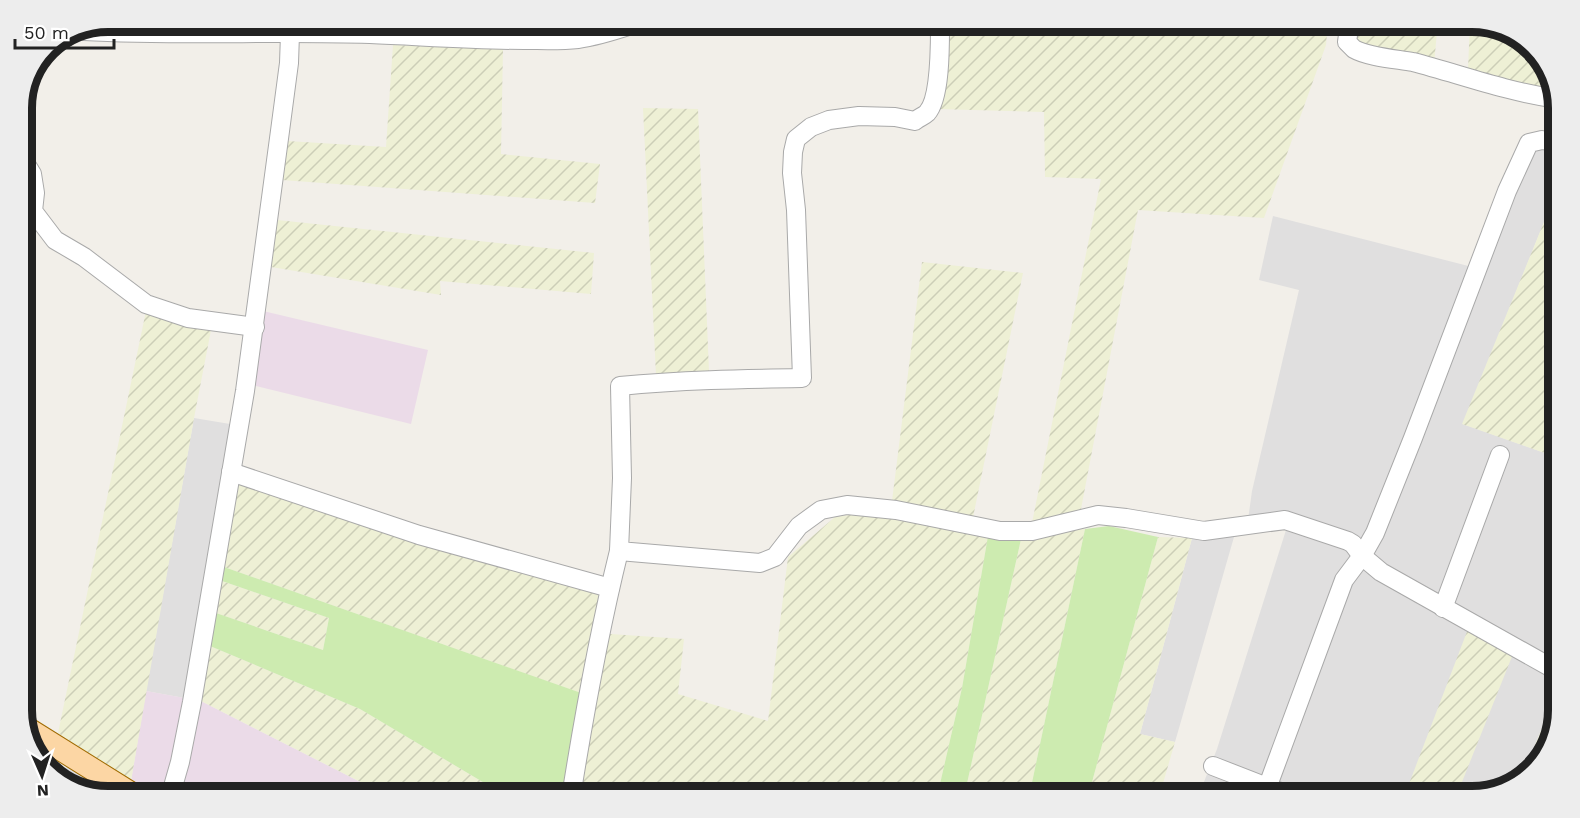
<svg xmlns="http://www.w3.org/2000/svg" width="1580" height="818" font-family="'Work Sans',sans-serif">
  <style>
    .residential { fill: #e0dfdf }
    .industrial { fill: #ebdbe8 }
    .farmland { fill: url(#farmland-furrows) }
    .grass { fill: #cdebb0 }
    .water { fill: url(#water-waves) }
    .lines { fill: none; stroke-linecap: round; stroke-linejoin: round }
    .minor-casing { stroke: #a9a9a9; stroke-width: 20 }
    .major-casing { stroke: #a06b00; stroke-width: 24 }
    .path { stroke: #fa8072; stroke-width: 2; stroke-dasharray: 3 3; stroke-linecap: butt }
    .minor { stroke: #fff; stroke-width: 18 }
    .major { stroke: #fcd6a4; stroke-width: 22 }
    .rim { fill: none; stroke: #222; stroke-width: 8 }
  </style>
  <defs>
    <pattern id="farmland-furrows" width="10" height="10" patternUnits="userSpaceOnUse" patternTransform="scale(1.5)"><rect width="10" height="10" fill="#eef0d5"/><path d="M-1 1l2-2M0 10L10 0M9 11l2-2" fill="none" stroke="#ccceb7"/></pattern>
    <pattern id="water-waves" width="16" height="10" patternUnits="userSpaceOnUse" patternTransform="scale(1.5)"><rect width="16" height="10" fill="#aad3df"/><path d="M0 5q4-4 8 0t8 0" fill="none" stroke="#92b5bf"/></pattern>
  </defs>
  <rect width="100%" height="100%" fill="#f2efe9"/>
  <g class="residential">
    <path d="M1545,146L1559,151V185L1463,424L1559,458V688L1519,783L1473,797H1198L1217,749L1286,530L1256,531L1234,537L1175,742L1140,734L1192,538L1248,520L1252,491L1299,290L1259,280L1273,216L1484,270L1532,150Z"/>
    <path d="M194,418L248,427L201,701L146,691Z"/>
    <path d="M67,766L115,797H107L69,788L59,779Z"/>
  </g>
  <g class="industrial">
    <path d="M263,311L428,350L411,424L252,385Z"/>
    <path d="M146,691L201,701L390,797H154L131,781Z"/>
  </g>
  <g class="farmland">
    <path d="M946,21H1328L1326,45L1264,218L1138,210L1077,530L1085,529L1029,797H964L1021,539L1029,538L1101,179L1045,177L1044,112L937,109Z"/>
    <path d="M1355,21H1438L1434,64L1351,41Z"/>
    <path d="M1470,21L1511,30L1545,60L1553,86L1543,92L1468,70Z"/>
    <path d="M393,45L503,49L501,154L600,164L595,203L282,180L287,141L386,147Z"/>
    <path d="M643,108L698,109L709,371L656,375Z"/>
    <path d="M1559,185V458L1462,424Z"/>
    <path d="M277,220L594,253L591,294L440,281L441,295L271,267Z"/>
    <path d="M922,262L1023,273L970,532L988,536L962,688L937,797H566L583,694L224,567L238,482L604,595L596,633L684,639L678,694L768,721L788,557L835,517L856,514L890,517Z"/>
    <path d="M146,311L211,330L194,418L131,781L58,733Z"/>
    <path d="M1158,537L1192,538L1140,734L1175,742L1159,797H1088Z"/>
    <path d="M222,581L329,618L323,650L216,613Z"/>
    <path d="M1468,629L1513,654L1456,797H1404Z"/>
    <path d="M210,646L360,709L508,797H390L201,701Z"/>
    <path d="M1559,688V711L1550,749L1519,783Z"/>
  </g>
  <g class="grass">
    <path d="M1109,526L1158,537L1088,797H1029L1085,529Z"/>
    <path d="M988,536L1021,539L964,797H937L962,688Z"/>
    <path d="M224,567L584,694L566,797H508L360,709L210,646L216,613L323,650L329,618L222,581Z"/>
  </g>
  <path class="water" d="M107,21H622L580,33L102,23Z"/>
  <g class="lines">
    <defs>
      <g id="minor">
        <path d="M940,21C940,42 941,98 927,113C924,116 918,118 915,121L895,117L859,116L829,120L811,127L796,139L793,152L792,173L796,210L802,378C741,379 680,380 620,386L622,478L619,551L760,563L775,557L799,526L821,510L847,505L896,510L1000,531H1032L1098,515L1126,518L1204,531L1285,520L1348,541L1353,544L1362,556L1381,572L1559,672"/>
        <path d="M1350,21L1347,42C1348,43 1353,48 1354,49C1368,57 1396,59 1413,62C1459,74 1505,91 1552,98L1556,93"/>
        <path d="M84,31C179,36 274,31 370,34C421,36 472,40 524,40C542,40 560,41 578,39C601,36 622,28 644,21"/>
        <path d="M21,156L32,174L35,193L33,211L55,240L84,257L146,304L188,318L255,327"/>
        <path d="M231,472L419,535L610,588"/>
        <path d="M1443,608L1500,455"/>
        <path d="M1213,766L1293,797"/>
        <path d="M100,795L109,780"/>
        <path d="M170,797L180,762L192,702L245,391L280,131L289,63L290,34"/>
        <path d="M571,797C584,715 599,632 619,551"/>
        <path d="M1258,797L1270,780L1344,580L1362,556L1375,533L1413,438L1507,191L1529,143L1542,140L1559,143"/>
      </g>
      <path id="major" d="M25,727L137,797"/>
    </defs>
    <use href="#minor" class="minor-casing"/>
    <use href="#major" class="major-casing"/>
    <path class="path" d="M1553,113L1554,128"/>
    <use href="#minor" class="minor"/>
    <use href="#major" class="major"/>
  </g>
  <path d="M0 0H1580V818H0ZM108 32H1472A76 76 0 0 1 1548 108V710A76 76 0 0 1 1472 786H108A76 76 0 0 1 32 710V108A76 76 0 0 1 108 32Z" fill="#ededed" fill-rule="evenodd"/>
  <path class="rim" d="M108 32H1472A76 76 0 0 1 1548 108V710A76 76 0 0 1 1472 786H108A76 76 0 0 1 32 710V108A76 76 0 0 1 108 32Z"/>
  <g transform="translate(42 776) rotate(177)" stroke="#ffffff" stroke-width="4.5" paint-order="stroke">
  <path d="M0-4.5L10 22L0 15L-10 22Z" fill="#222222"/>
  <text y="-9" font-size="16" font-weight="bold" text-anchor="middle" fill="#222222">N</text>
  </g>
  <path d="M15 39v9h99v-9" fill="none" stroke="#222222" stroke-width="3"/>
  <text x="24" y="39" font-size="18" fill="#222222" stroke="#ffffff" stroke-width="4.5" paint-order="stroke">50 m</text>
</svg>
